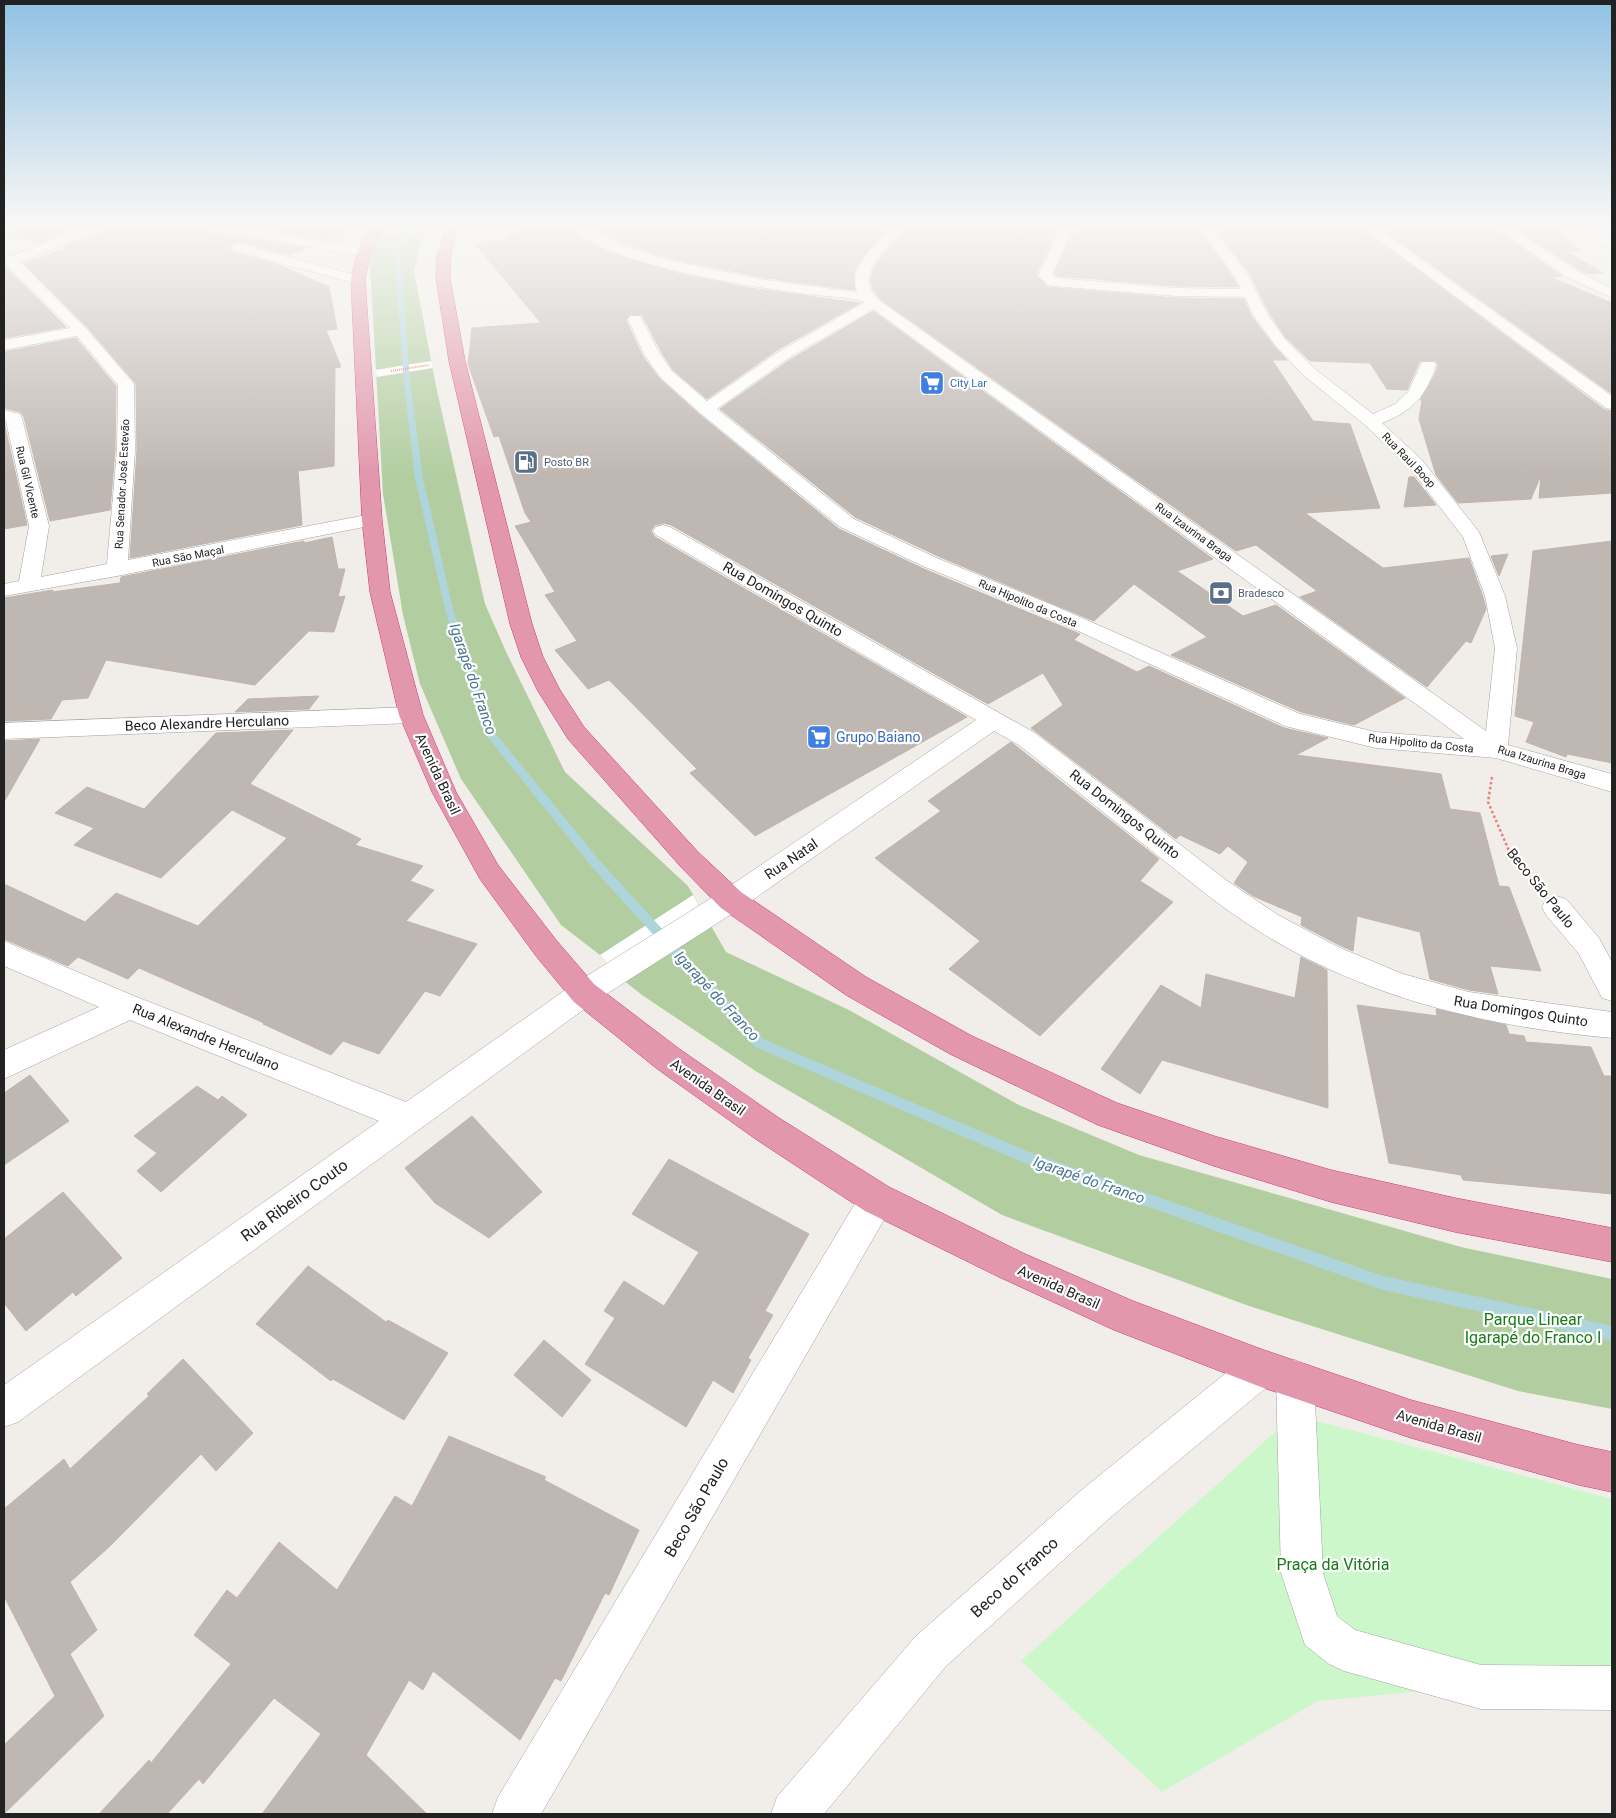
<svg xmlns="http://www.w3.org/2000/svg" width="1616" height="1818" font-family="Roboto,sans-serif">
  <style>
    .forest { fill: #b2cea1 }
    .park { fill: #ccf7cb }
    .pier { fill: #fff }
    .lines { fill: none; stroke-linecap: round; stroke-linejoin: round }
    .stream { fill: #add5db; fill-rule: evenodd }
    .building { fill: #bfb7b2; stroke: #c2b4ac }
    .street-casing { stroke: #a3a3a3; stroke-width: 1 }
    .highway-casing { stroke: #d03579; stroke-width: 1 }
    .path-far1 { stroke: #f17b7a; stroke-width: 2; stroke-dasharray: 1 1; stroke-linecap: butt }
    .path { stroke: #f17b7a; stroke-width: 2.5; stroke-dasharray: 2.5 2.5; stroke-linecap: butt }
    .street { fill: #fff; fill-rule: evenodd }
    .highway { fill: #e297ad; fill-rule: evenodd }
    .labels { text-anchor: middle; stroke-width: 4.5; stroke-linejoin: round; paint-order: stroke }
    .far-shop-label { font-size: 11px; fill: #366cbe; stroke: #fff; text-anchor: start }
    .far-street-label { font-size: 11px; fill: #222; stroke: #fff }
    .far-service-label { font-size: 11px; fill: #4e5e75; stroke: #fff; text-anchor: start }
    .street-label { font-size: 14px; fill: #222; stroke: #fff }
    .shop-label { font-size: 14px; fill: #366cbe; stroke: #fff; text-anchor: start }
    .water-label { font-size: 15px; font-style: italic; fill: #497695; stroke: #fff }
    .near-street-label { font-size: 16px; fill: #222; stroke: #fff }
    .near-park-label { font-size: 16px; fill: #157c14; stroke: #fff }
  </style>
  <rect width="100%" height="100%" fill="#f1eee9"/>
  <path class="forest" d="M389,222H431L423,235L414,271L436,386L485,604L507,654L565,772L688,886L726,952L849,1010L1019,1105L1139,1155L1461,1247L1612,1279V1409L1518,1391L1249,1306L1002,1215L757,1072L642,995L623,980L600,955L561,925L461,779L420,684L403,615L383,494L370,265L374,239Z"/>
  <path class="park" d="M1294,1415L1612,1499V1673L1318,1701L1162,1792L1021,1661Z"/>
  <g class="pier">
    <path d="M431,361L433,368L377,377L375,370Z"/>
    <path d="M693,895L709,923L623,980L600,955Z"/>
  </g>
  <g class="lines">
    <g class="stream">
      <path d="M223,222H233L258,227L255,229Z"/>
      <path d="M413,222H418L400,247L410,383L423,478L454,613L496,734L600,861L763,1039L1029,1152L1383,1276L1612,1326V1341L1383,1290L1027,1164L755,1047L592,867L486,735L446,613L415,478L404,383L394,248L366,243L369,241L396,245Z"/>
      <path d="M318,234L344,238L347,240L344,242L316,237Z"/>
    </g>
  </g>
  <g class="building">
    <path d="M11,222H91L40,243L9,236Z"/>
    <path d="M115,222H184L192,228L306,248L289,255L237,241L228,247L232,252L277,264L329,287L337,329L326,330L341,367L335,368L334,466L298,471L302,525L130,558L137,450L136,384L87,327L23,263L67,248L62,247L112,227Z"/>
    <path d="M223,222H367L368,224L327,240Z"/>
    <path d="M539,222H566L582,238L608,252L677,273L750,288L860,303L779,349L707,399L673,370L662,353L642,315L630,314L626,320L642,355L659,378L699,414L839,529L924,569L1080,634L1074,640L1137,672L1149,666L1284,728L1328,738L1296,755L1441,774L1450,809L1480,813L1499,886L1509,887L1541,971L1490,966L1498,994L1469,990L1430,979L1420,932L1357,916L1353,951L1339,945L1301,925L1302,917L1253,896L1234,883L1248,862L1228,846L1220,854L1180,835L1176,839L1031,728L1063,705L1043,673L988,704L671,525L664,523L655,525L651,531L655,537L967,717L755,836L690,773L697,769L609,680L588,689L555,650L577,641L545,595L555,592L515,526L531,522L525,513L499,436L494,437L468,364L472,328L541,323L475,244L512,238L508,235L517,233L510,227Z"/>
    <path d="M585,222H893L859,262L854,272L855,290L759,277L669,258L630,246L598,232Z"/>
    <path d="M910,222H1061L1036,275L1048,287L1176,298L1244,299L1252,317L1274,346L1287,360H1272L1313,421L1350,424L1380,508L1305,513L1383,568L1469,558L1483,597L1486,609L1471,643L1466,641L1427,687L1300,597L1317,591L1256,545L1236,551L880,299L873,289L871,280L873,270L879,260Z"/>
    <path d="M1077,222H1194L1232,276L1238,287L1176,286L1058,276L1054,274Z"/>
    <path d="M1210,222H1353L1605,410L1612,411V493L1539,498L1541,475L1531,499L1458,503L1436,475L1419,419L1422,400H1420L1434,376L1438,366L1436,361H1420L1407,390L1387,389L1370,363L1310,361L1286,338L1270,314L1250,274Z"/>
    <path d="M1372,222H1485L1562,276L1550,277L1612,303V394Z"/>
    <path d="M1504,222H1552L1580,251H1566L1603,273L1587,274L1578,269Z"/>
    <path d="M6,267L66,327L4,338V268Z"/>
    <path d="M873,311L1213,559L1177,571L1243,616L1276,605L1405,698L1354,725L1301,712L1171,655L1207,637L1134,584L1094,621L940,557L855,517L720,409L791,359Z"/>
    <path d="M76,338L116,386L115,450L110,510L50,521L24,417L20,412L4,408V352Z"/>
    <path d="M4,422L27,525L4,529Z"/>
    <path d="M1409,477H1414L1436,505L1404,507Z"/>
    <path d="M332,537L338,569H345L338,597L345,596L334,632L309,631L255,685L106,660L88,698L62,700L51,719L4,721V598L53,590L52,592L120,583L121,577L304,541V543Z"/>
    <path d="M1612,541V763L1567,754L1566,757L1526,742L1534,722L1515,716L1533,551Z"/>
    <path d="M1508,554L1499,576L1491,556Z"/>
    <path d="M319,696L309,709L235,712L248,699Z"/>
    <path d="M293,730L250,784L361,839L355,845L423,866L410,881L434,890L406,921L477,944L440,996L425,991L379,1054L343,1041L331,1055L263,1024L264,1023L139,968L128,979L78,957L68,966L4,939V884L85,922L116,893L198,926L287,838L232,810L161,878L74,845L94,828L55,813L87,787L144,809L216,733Z"/>
    <path d="M40,739L4,802V741Z"/>
    <path d="M1011,742L1159,859L1140,881L1173,902L1040,1036L949,969L980,941L875,858L941,811L928,801Z"/>
    <path d="M1301,957L1327,970L1328,1108L1162,1060L1140,1094L1101,1069L1161,985L1201,1008L1206,974L1295,998Z"/>
    <path d="M1357,1005L1437,1016L1436,1009L1506,1025L1509,1034L1524,1036L1526,1042L1591,1047L1604,1076H1612V1194L1463,1180L1461,1175L1389,1163Z"/>
    <path d="M30,1075L69,1121L4,1165V1093Z"/>
    <path d="M197,1086L218,1100L222,1096L247,1115L161,1192L137,1171L157,1153L134,1136Z"/>
    <path d="M472,1116L542,1192L489,1238L435,1203L405,1168Z"/>
    <path d="M669,1159L809,1234L765,1311L773,1315L748,1358L751,1360L733,1393L713,1380L686,1427L585,1364L615,1318L604,1311L624,1281L664,1306L699,1252L632,1214Z"/>
    <path d="M63,1192L122,1258L76,1296L73,1292L26,1331L4,1303V1239Z"/>
    <path d="M308,1266L386,1322L388,1320L448,1353L404,1420L333,1379L331,1381L256,1324Z"/>
    <path d="M544,1340L591,1380L562,1417L514,1375Z"/>
    <path d="M183,1359L253,1433L216,1471L201,1454L109,1547L70,1582L97,1630L70,1654L104,1716L4,1814V1745L55,1696L4,1596V1509L64,1459L70,1469L149,1396L147,1394Z"/>
    <path d="M449,1436L546,1477L544,1480L639,1530L609,1595L605,1593L561,1681L555,1678L520,1740L433,1671L423,1690L409,1680L366,1755L427,1814H262L321,1734L274,1698L203,1784L199,1779L167,1814H99L149,1760L151,1763L231,1664L194,1635L227,1590L237,1598L279,1542L337,1590L395,1496L412,1506Z"/>
  </g>
  <g class="lines">
    <defs>
      <g id="street">
        <path d="M96,222H113L111,225L20,262L86,328L134,384L135,450L128,560L372,514L379,516L382,520L379,524L117,576L4,596V584L19,581L29,526L6,421L4,420V410L20,414L22,418L49,526L41,577L107,564L117,450L118,385L77,336L4,350V340L70,328L6,264L4,261L6,258Z"/>
        <path d="M186,222H213L362,248L369,252L362,256L192,226Z"/>
        <path d="M568,222H582L597,234L629,248L669,260L759,279L857,292C846,266 881,240 895,222H908C894,244 849,273 879,300L1486,731L1495,648L1485,596L1463,537L1409,467L1365,425L1303,375L1275,345L1254,316L1245,297L1176,296L1053,286L1048,285L1038,276L1063,222H1075L1052,275L1057,278L1176,288L1241,289L1234,275L1196,222H1208L1248,275L1268,315L1285,339L1315,369L1373,414L1395,404L1408,392L1422,362H1434L1436,365C1427,395 1412,412 1382,423L1421,459L1479,532L1505,596L1517,648L1508,745L1612,774V792L1496,758L1376,748L1285,726L1041,614L925,567L840,527L700,413L660,377L644,354L628,319L630,316H640L660,354L672,371L707,401L780,351L865,302C853,297 820,296 805,294C755,287 594,264 568,222ZM873,309L1464,739L1376,732L1300,714L1055,606L939,559L854,519L717,409L790,357Z"/>
        <path d="M1355,222H1369L1612,396V409L1606,408Z"/>
        <path d="M1487,222H1501L1577,271L1612,289V298L1567,277Z"/>
        <path d="M1575,222H1589L1612,238V248L1607,247Z"/>
        <path d="M237,243L363,277L365,280L358,284L232,250L230,247Z"/>
        <path d="M663,525L670,527L1035,733L1226,880L1278,915L1338,947L1403,974L1469,992L1612,1012V1038C1488,1027 1364,998 1257,930C1220,907 1186,878 1152,851C1107,815 1063,780 1019,745L994,731L741,908L594,1002L18,1422L4,1427V1385L379,1121L130,1020L4,1079V1050L99,1007L4,966V941L139,998L406,1102L574,984L721,892L976,720L656,535L653,531L656,527Z"/>
        <path d="M411,707L419,709L423,715L419,721L411,723L4,739V723Z"/>
        <path d="M1556,896L1566,899L1599,938L1612,962V1001L1602,998L1579,954L1546,915L1542,907L1546,899Z"/>
        <path d="M877,1183L889,1187L894,1199L889,1211L541,1814H492L498,1797L865,1187Z"/>
        <path d="M1261,1349L1274,1355L1280,1368L1274,1381L1112,1516L946,1666L824,1814H771L777,1797L916,1636L1084,1488L1248,1355Z"/>
        <path d="M1295,1360L1308,1366L1314,1379L1323,1573L1337,1616L1355,1630L1481,1665L1612,1666V1710L1481,1709L1344,1671L1329,1664L1305,1645L1281,1573L1276,1379L1282,1366Z"/>
      </g>
      <g id="highway">
        <path d="M374,222H387C374,241 369,257 365,280L382,520L390,592L423,715L456,792L498,865L556,940L594,984L678,1048L779,1118L889,1187L1023,1253L1133,1301L1261,1349L1411,1400L1579,1445L1612,1452V1492L1579,1485L1411,1438L1261,1387L1114,1330L999,1277L865,1211L757,1140L656,1068L574,1002L536,956L480,879L432,792L399,715L370,592L362,520L351,280C355,258 360,239 374,222Z"/>
        <path d="M451,222H463L456,233L451,255L450,278L465,361L532,624L543,657L560,690L584,727L698,852L741,892L866,977L972,1036L1117,1103L1214,1136L1331,1170L1455,1198L1612,1228V1262L1455,1232L1331,1202L1214,1166L1098,1125L950,1054L846,995L721,908L680,866L568,739L538,691L521,657L510,624L449,361L436,278L437,255L444,233Z"/>
      </g>
    </defs>
    <use href="#street" class="street-casing"/>
    <use href="#highway" class="highway-casing"/>
    <path class="path-far1" d="M391,371L429,365"/>
    <path class="path" d="M1492,777L1488,802L1510,853L1537,884"/>
    <use href="#street" class="street"/>
    <use href="#highway" class="highway"/>
  </g>
  <linearGradient id="sky" x2="0" y2="1"><stop stop-color="#90c1e3"/><stop offset="0.47" stop-color="#f9f7f5"/><stop offset="1" stop-color="#f9f7f5" stop-opacity="0"/></linearGradient>
  <rect width="1616" height="476" fill="url(#sky)"/>
  <defs>
    <symbol id="supermarket-square" viewBox="-11 -11 22 22"><rect x="-9" y="-9" width="18" height="18" rx="4" fill="#3f7fe0" stroke="#fff"/><path d="M-6-5.5h2.5l.6 2H6L4.5 2H-2.5L-4.4-4H-6ZM-1.5 3.2a1.3 1.3 0 1 0 .1 0ZM3 3.2a1.3 1.3 0 1 0 .1 0Z" fill="#fff"/></symbol>
    <symbol id="fuel-square" viewBox="-11 -11 22 22"><rect x="-9" y="-9" width="18" height="18" rx="4" fill="#5c6f8a" stroke="#fff"/><path d="M-5.5-6h7V0h2V4h1.3V-2.5L3-4.5l.8-.8L6-3V5H2.5V1h-1V6h-7ZM-4.2-4.7v3.2H.2V-4.7Z" fill="#fff"/></symbol>
    <symbol id="bank-square" viewBox="-11 -11 22 22"><rect x="-9" y="-9" width="18" height="18" rx="4" fill="#5c6f8a" stroke="#fff"/><path d="M-6-4H6V4H-6ZM0-2.3a2.3 2.3 0 1 0 0 4.6a2.3 2.3 0 1 0 0-4.6Z" fill="#fff"/></symbol>
  </defs>
  <g fill-rule="evenodd">
    <use href="#supermarket-square" x="918" y="369" width="28" height="28"/>
    <use href="#fuel-square" x="512" y="448" width="28" height="28"/>
    <use href="#bank-square" x="1207" y="579" width="28" height="28"/>
    <use href="#supermarket-square" x="805" y="723" width="28" height="28"/>
  </g>
  <g class="labels">
    <g class="far-shop-label">
      <text x="950" y="387">City Lar</text>
    </g>
    <g class="far-street-label">
      <text transform="translate(1409 460) rotate(46)" y="4">Rua Raul Boop</text>
      <text transform="translate(28 482) rotate(77)" y="4">Rua Gil Vicente</text>
      <text transform="translate(122 484) rotate(-87)" y="4">Rua Senador José Estevão</text>
      <text transform="translate(1194 532) rotate(36)" y="4">Rua Izaurina Braga</text>
      <text transform="translate(188 556) rotate(-11)" y="4">Rua São Maçal</text>
      <text transform="translate(1028 603) rotate(23)" y="4">Rua Hipolito da Costa</text>
      <text transform="translate(1421 743) rotate(6)" y="4">Rua Hipolito da Costa</text>
      <text transform="translate(1542 762) rotate(17)" y="4">Rua Izaurina Braga</text>
    </g>
    <g class="far-service-label">
      <text x="544" y="466">Posto BR</text>
      <text x="1238" y="597">Bradesco</text>
    </g>
    <g class="street-label">
      <text transform="translate(783 599) rotate(30)" y="5">Rua Domingos Quinto</text>
      <text transform="translate(207 723) rotate(-2)" y="5">Beco Alexandre Herculano</text>
      <text transform="translate(438 774) rotate(65)" y="5">Avenida Brasil</text>
      <text transform="translate(1125 814) rotate(38)" y="5">Rua Domingos Quinto</text>
      <text transform="translate(791 859) rotate(-34)" y="5">Rua Natal</text>
      <text transform="translate(1541 888) rotate(51)" y="5">Beco São Paulo</text>
      <text transform="translate(1521 1011) rotate(9)" y="5">Rua Domingos Quinto</text>
      <text transform="translate(206 1037) rotate(22)" y="5">Rua Alexandre Herculano</text>
      <text transform="translate(708 1087) rotate(35)" y="5">Avenida Brasil</text>
      <text transform="translate(1059 1287) rotate(24)" y="5">Avenida Brasil</text>
      <text transform="translate(1439 1426) rotate(16)" y="5">Avenida Brasil</text>
    </g>
    <g class="shop-label">
      <text x="836" y="742">Grupo Baiano</text>
    </g>
    <g class="water-label">
      <text transform="translate(473 679) rotate(71)" y="5">Igarapé do Franco</text>
      <text transform="translate(717 996) rotate(47)" y="5">Igarapé do Franco</text>
      <text transform="translate(1089 1180) rotate(19)" y="5">Igarapé do Franco</text>
    </g>
    <g class="near-street-label">
      <text transform="translate(294 1200) rotate(-36)" y="6">Rua Ribeiro Couto</text>
      <text transform="translate(696 1507) rotate(-60)" y="6">Beco São Paulo</text>
      <text transform="translate(1014 1577) rotate(-42)" y="6">Beco do Franco</text>
    </g>
    <g class="near-park-label">
      <text x="1533" y="1325">Parque Linear<tspan x="1533" dy="18">Igarapé do Franco I</tspan></text>
      <text x="1333" y="1570">Praça da Vitória</text>
    </g>
  </g>
  <rect width="1616" height="1818" fill="none" stroke="#222222" stroke-width="10"/>
</svg>
